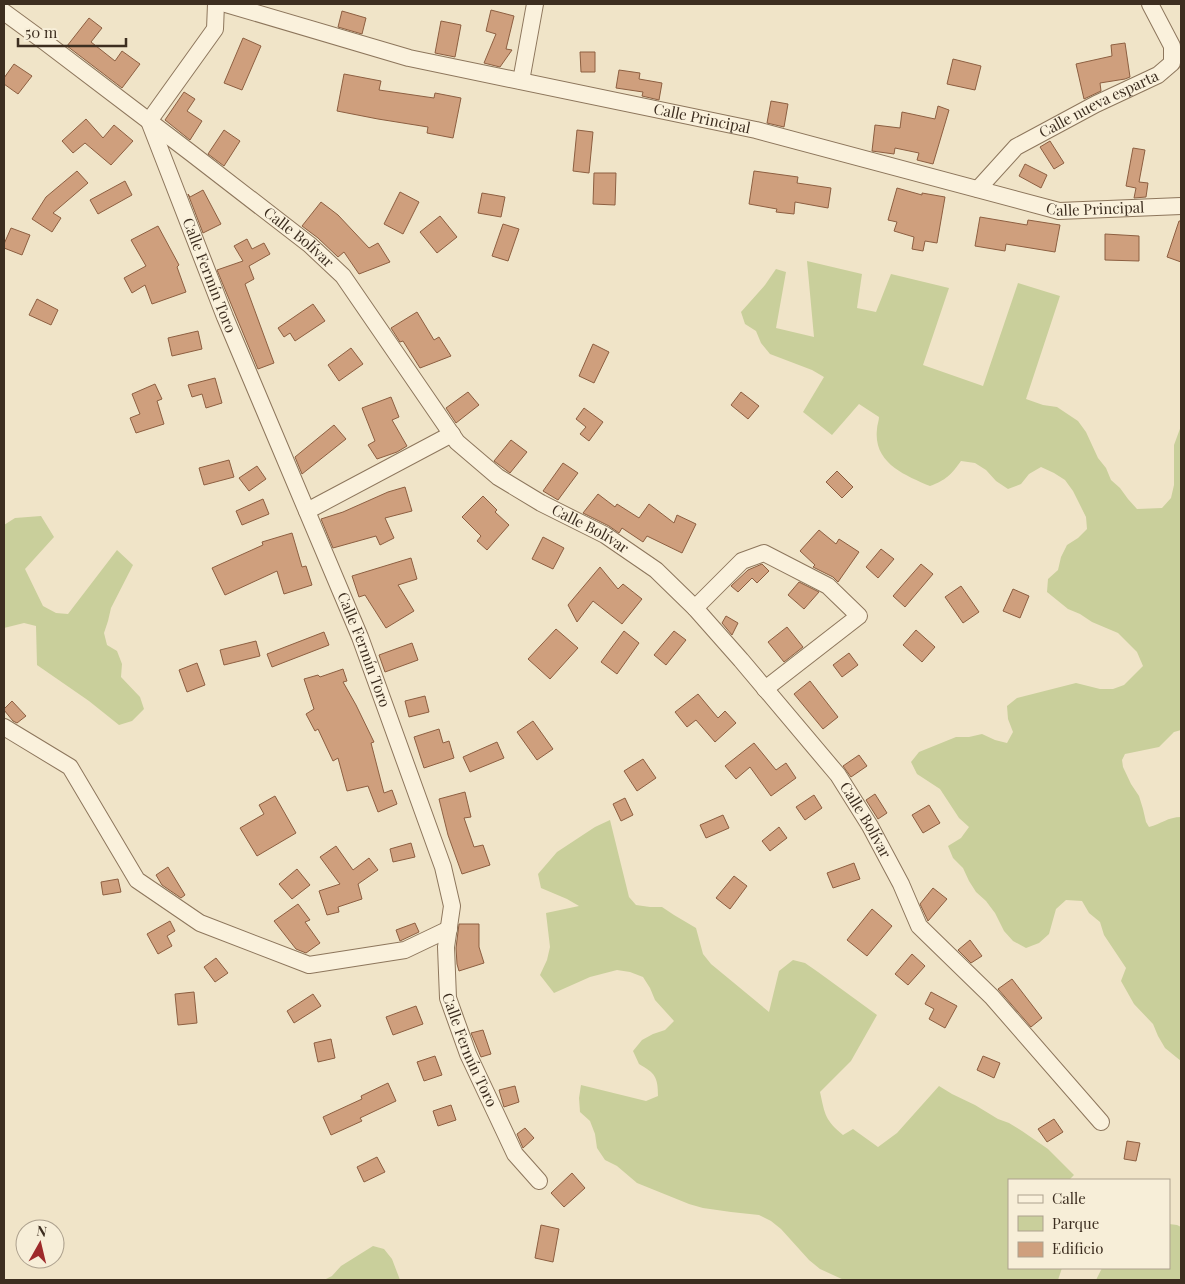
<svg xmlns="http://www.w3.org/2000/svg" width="1185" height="1284" font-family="'Playfair Display',serif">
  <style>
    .green { fill: #c9cf9b }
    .building { fill: #cf9f7d; stroke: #8d5f41 }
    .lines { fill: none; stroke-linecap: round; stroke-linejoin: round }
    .street-casing { stroke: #8d765c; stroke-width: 18 }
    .street { stroke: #faf1dc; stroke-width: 16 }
    .labels { text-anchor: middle; stroke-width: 4.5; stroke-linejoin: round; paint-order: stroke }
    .street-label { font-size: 15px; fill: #3d2e20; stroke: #f7eed8 }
  </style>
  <rect width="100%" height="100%" fill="#f0e4c8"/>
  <g class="green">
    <path d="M807,261L862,274L857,308L876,312L891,274L949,288L923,365L983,386L1018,283L1060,296L1026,399L1043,405L1057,407L1078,421L1086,432L1098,458L1106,468L1111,480L1120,488L1128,499L1137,509L1162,508L1171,498L1174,485V445L1181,426V730L1174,732L1159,747L1125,754L1122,760L1123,767L1131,784L1139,796L1143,809L1146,822L1149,827C1161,824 1168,817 1181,817V1061L1176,1057L1165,1048L1158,1036L1153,1024L1134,1004L1121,981L1126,968L1104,935L1100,922L1089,913L1082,901L1066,900L1056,909L1049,934L1039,943L1026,948L1013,941L1004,931L995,913L986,901L976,892L969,881L963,868L953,858L948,846L961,838L969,827L959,818L940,789L917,774L911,762L919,752L956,737H969L982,734L995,740L1007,743L1013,732L1008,719L1007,706L1017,698L1076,683L1100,689H1113L1124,685L1143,666L1137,652L1118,633L1092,622L1080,614L1068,609L1047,592L1048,579L1058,570L1061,557L1067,545L1078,538L1087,529L1086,517L1073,491L1065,480L1054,473L1041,467L1029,474L1021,484L1008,489L996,481L986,470L975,463L961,461C951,475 946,480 930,486C905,475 873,463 877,429C877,425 879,421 879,417L859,404L832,435L803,412L824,377L812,370L770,354L761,343L756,331L745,324L741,312L765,285L776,269L786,272L776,328L814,337Z"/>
    <path d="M41,516L54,537L25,569L43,606L56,613L68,614L117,550L133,565L111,608L108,621L104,633L107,645L117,651L122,664L121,677L140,697L144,709L132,721L119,725L89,701L37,665L36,626L24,623L4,628V525L15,518Z"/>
    <path d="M610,820L629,897L636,905L650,907H662L674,915L696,928L703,954L711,964L769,1012L779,971L793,960L805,963L818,972L877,1015L851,1061L820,1092C825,1115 825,1120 843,1135L853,1129L878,1147L897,1133L939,1086L952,1094L975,1105L998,1119L1009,1123L1022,1131L1048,1149L1074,1175L1069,1180H1009V1268H1062L1058,1280H844L820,1269L809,1260L781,1229L771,1221L759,1215L731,1212L703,1208L689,1204L637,1183L617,1166L605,1160L597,1148L595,1134L590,1121L580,1112L579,1098L581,1085L646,1101L658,1096C658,1077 655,1073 639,1064L633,1051L642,1040L653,1034L665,1030L674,1021L655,1000L650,988L643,977L630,972L617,970L590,977L554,993L540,975L547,960L550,947L546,913L579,906L567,899L541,888L538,874L557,852L595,827Z"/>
    <path d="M1169,1224L1177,1225L1181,1227V1280H1096L1102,1268H1169Z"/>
    <path d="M373,1246L384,1249L392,1259L400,1280H324L332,1276L341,1266Z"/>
  </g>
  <g class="building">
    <path d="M491,10L514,16L506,49L512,50L500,67L484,63L496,34L486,31Z"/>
    <path d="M342,11L366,18L362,34L338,27Z"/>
    <path d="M89,18L102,28L91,42L115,61L122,51L140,64L122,88L67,46Z"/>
    <path d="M441,21L461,25L455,57L435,53Z"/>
    <path d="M243,38L261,46L242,90L224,83Z"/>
    <path d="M1125,43L1130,77L1125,79L1100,83L1101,91L1084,99L1076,64L1112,56L1111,45Z"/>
    <path d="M580,52H595V72H581Z"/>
    <path d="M953,59L981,66L975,90L947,84Z"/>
    <path d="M14,64L32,76L18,94L4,84V78Z"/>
    <path d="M619,70L640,73L639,79L662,83L659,100L642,96L643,92L616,88Z"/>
    <path d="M344,74L381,81L379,90L434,98L435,93L461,98L453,138L427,133L428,127L378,119L337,111Z"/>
    <path d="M184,92L195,99L187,111L202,121L190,140L165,120Z"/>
    <path d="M771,101L788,104L784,127L767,123Z"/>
    <path d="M938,106L949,110L933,164L917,160L919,153L895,148L894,154L872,151L875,125L900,128L902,112L935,119Z"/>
    <path d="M86,119L103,138L114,125L133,141L111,165L85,143L73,153L62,141Z"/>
    <path d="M224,130L240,141L224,166L208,154Z"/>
    <path d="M577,130L593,132L589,173L573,171Z"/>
    <path d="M1050,141L1064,163L1054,169L1040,147Z"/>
    <path d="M1133,148L1145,150L1139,182L1148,183L1146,197L1134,198L1136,188L1126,186Z"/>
    <path d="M1025,164L1047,175L1041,188L1019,176Z"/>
    <path d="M77,171L88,183L53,213L61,218L52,232L32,219L46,197Z"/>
    <path d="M754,171L798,177L797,183L831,188L828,208L795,202L794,214L776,212L777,209L749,204Z"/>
    <path d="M594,173H616L615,205L593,204Z"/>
    <path d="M125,181L132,195L98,214L90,200Z"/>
    <path d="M897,188L922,195V193L945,197L937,243L925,241L923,251L912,249L914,237L894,231L897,222L888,220Z"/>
    <path d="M203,190L221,224L203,233L188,194L190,197Z"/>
    <path d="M400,192L419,202L403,234L384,224Z"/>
    <path d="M482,193L505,197L501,217L478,213Z"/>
    <path d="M321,202L338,215L369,248L378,243L390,262L359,274L344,252L338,257L318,238L302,226Z"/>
    <path d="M440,216L457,237L437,253L420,232Z"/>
    <path d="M980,217L1027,225L1028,220L1060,225L1055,252L1006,244L1005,251L975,246Z"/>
    <path d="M1179,221H1181V262L1167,257Z"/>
    <path d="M503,224L519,229L508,261L492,256Z"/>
    <path d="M158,226L179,265L177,267L186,292L152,304L145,285L132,293L124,278L146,266L131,240Z"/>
    <path d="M11,228L30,235L22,255L4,248V244Z"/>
    <path d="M1105,234L1139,236V261L1105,260Z"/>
    <path d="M247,239L252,249L264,243L270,254L249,266L254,279L245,284L274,363L258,369L217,270L243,261L234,246Z"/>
    <path d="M37,299L58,310L51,325L29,315Z"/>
    <path d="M313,304L325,321L295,341L290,333L284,337L278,328Z"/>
    <path d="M417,312L434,340L439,337L451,356L420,368L403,341L400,342L391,328Z"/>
    <path d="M198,331L202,349L172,356L168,338Z"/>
    <path d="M593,344L609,352L594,383L579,376Z"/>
    <path d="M351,348L363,364L339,381L328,365Z"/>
    <path d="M215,378L222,403L206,408L202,394L192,397L188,385Z"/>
    <path d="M155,384L162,399L157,401L164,424L136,433L130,418L140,414L132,394Z"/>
    <path d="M468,392L479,405L456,423L446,408Z"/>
    <path d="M741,392L759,406L748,419L731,405Z"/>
    <path d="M391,397L399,417L392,420L407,446L397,452L377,459L368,445L375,441L362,408Z"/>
    <path d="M584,408L603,422L589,441L580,434L586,427L576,419Z"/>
    <path d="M334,425L346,439L302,474L295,457Z"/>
    <path d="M511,440L527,452L510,473L494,461Z"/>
    <path d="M229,460L234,477L204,485L199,468Z"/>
    <path d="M563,463L578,473L558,500L543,491Z"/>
    <path d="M257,466L266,479L249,491L239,478Z"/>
    <path d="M837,471L853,487L842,498L826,482Z"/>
    <path d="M405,487L412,511L385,518L394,538L380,545L376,536L333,548L321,519L343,512L388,492Z"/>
    <path d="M598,494L615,507L617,504L639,518L649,504L674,523L677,515L696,524L682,553L647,536L643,542L622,528L619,533L609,526L583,513Z"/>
    <path d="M483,496L497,510L495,512L509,525L487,550L477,541L481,536L462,517Z"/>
    <path d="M263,499L269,514L242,525L236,511Z"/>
    <path d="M819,530L836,544L839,539L859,552L838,582L833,577L813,567L815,565L800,551Z"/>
    <path d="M292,533L302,567L306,566L312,585L284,594L277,571L225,595L212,568L263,545L262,542Z"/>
    <path d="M543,537L564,548L553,569L532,559Z"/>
    <path d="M881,549L894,559L878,578L866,567Z"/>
    <path d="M411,558L417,579L398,585L414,611L386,628L365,595L359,597L352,576Z"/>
    <path d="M762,564L769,571L757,583L752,578L738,592L731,586L748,570Z"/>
    <path d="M921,564L933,574L905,607L893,596Z"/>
    <path d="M600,567L618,589L623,584L642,599L622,624L593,601L577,622L568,605Z"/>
    <path d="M799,582L819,592L804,609L788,595Z"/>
    <path d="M961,586L979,612L963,623L945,597Z"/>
    <path d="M1013,589L1029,596L1020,618L1003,611Z"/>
    <path d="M726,616L738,623L732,635L722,623Z"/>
    <path d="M787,627L803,647L784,662L768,642Z"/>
    <path d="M556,629L578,648L550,679L528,659Z"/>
    <path d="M916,630L935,647L922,662L903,645Z"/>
    <path d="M624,631L639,643L617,674L601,662Z"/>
    <path d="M674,631L686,640L666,665L654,655Z"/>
    <path d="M324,632L329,645L272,667L267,654Z"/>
    <path d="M256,641L260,656L224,665L220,650Z"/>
    <path d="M412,643L418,660L385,672L379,655Z"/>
    <path d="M849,653L858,665L842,677L833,665Z"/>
    <path d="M197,663L205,685L187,692L179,670Z"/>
    <path d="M343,669L347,681L343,682L356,705L374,742L371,743L384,793L392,790L397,804L378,812L368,786L347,791L338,758L333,761L318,729L315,731L306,714L314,709L304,679L318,675L320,677Z"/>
    <path d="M810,681L838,717L823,729L794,694Z"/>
    <path d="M698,694L718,718L725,711L736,723L715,742L696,720L687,727L675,712Z"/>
    <path d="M425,696L429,712L409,717L405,701Z"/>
    <path d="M12,701L26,716L17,723L13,721L4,710V709Z"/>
    <path d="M533,721L553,749L537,760L517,732Z"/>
    <path d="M439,729L443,743L449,741L454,758L424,768L414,737Z"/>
    <path d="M497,742L504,758L470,772L463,757Z"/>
    <path d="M754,743L776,770L786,763L796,778L771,796L750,767L736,779L725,766Z"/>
    <path d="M859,755L867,766L851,777L843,766Z"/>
    <path d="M643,759L656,778L637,791L624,771Z"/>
    <path d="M465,792L471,817L464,818L474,847L483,845L490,865L462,874L448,835L439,799Z"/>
    <path d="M875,794L887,813L878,819L866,800Z"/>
    <path d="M814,795L822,808L805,820L796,807Z"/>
    <path d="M275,796L296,833L257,856L240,828L264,814L259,805Z"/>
    <path d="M625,798L633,815L621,821L613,804Z"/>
    <path d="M929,805L940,823L923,833L912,815Z"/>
    <path d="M723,815L729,828L706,838L700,825Z"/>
    <path d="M779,827L787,838L770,851L762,841Z"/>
    <path d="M411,843L415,857L393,862L390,849Z"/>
    <path d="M336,846L353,870L369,858L378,870L358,884L362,899L338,907L339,912L327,915L319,891L340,884L320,857Z"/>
    <path d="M854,863L860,879L833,888L827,873Z"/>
    <path d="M168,867L185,895L181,898L162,885L156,875Z"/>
    <path d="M297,869L310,885L292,899L279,884Z"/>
    <path d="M734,876L747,886L730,909L716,898Z"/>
    <path d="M118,879L121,892L103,895L101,882Z"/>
    <path d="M933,888L947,899L928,921L920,904Z"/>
    <path d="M298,904L310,920L305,922L320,943L306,953L296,949L274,921Z"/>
    <path d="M872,909L892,926L867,956L847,940Z"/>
    <path d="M170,921L175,931L167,936L172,946L158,954L147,934Z"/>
    <path d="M415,923L419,932L400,941L396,930Z"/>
    <path d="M459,924H479V947L484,963L459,971L457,964L456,948Z"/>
    <path d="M970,940L982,956L971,963L958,950Z"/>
    <path d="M912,954L925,966L908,985L895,974Z"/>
    <path d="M216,958L228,973L215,982L204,967Z"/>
    <path d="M1012,979L1042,1018L1031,1027L998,989Z"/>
    <path d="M194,992L197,1023L178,1025L175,994Z"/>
    <path d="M931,992L957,1006L945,1028L929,1019L934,1009L925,1004Z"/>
    <path d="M313,994L321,1006L294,1023L287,1011Z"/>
    <path d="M416,1006L423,1024L393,1035L386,1017Z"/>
    <path d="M483,1030L491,1054L481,1057L471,1033Z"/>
    <path d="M331,1039L335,1058L318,1062L314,1043Z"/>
    <path d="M435,1056L442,1075L424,1081L417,1062Z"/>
    <path d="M983,1056L1000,1063L994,1078L977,1070Z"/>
    <path d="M388,1083L396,1101L360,1118L362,1121L331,1135L323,1117L362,1099L361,1096Z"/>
    <path d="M515,1086L519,1102L504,1107L499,1090Z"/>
    <path d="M451,1105L456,1120L438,1126L433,1111Z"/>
    <path d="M1054,1119L1063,1132L1047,1142L1038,1129Z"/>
    <path d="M525,1128L534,1138L523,1148L517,1134Z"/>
    <path d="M1127,1141L1140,1143L1136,1161L1124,1159Z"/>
    <path d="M377,1157L385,1172L364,1182L357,1167Z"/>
    <path d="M572,1173L585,1188L564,1207L551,1193Z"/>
    <path d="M541,1225L559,1229L553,1262L535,1258Z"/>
  </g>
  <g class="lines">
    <defs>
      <g id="street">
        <path id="s1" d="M216,4L215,29L149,121L225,317L360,637L443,867L452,906L446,947L448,998L468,1054L515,1154L539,1181"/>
        <path id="s2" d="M226,4L409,58L756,130L1059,211L1181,206"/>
        <path id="s3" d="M4,12L45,42L191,153L310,245L343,276L457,442L498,477L541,503L605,535L656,570L695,608L741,660L838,775L870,826L901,884L919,926L992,997L1101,1122"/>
        <path d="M521,81L535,4"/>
        <path id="s4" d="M978,189L1016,147L1096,104L1158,75L1172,63V46L1150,4"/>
        <path d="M307,511L452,434"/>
        <path d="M695,608L742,561L764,553L828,586L859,616L765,689"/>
        <path d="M4,727L70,767L137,880L200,923L309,965L405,950L449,929"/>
      </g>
    </defs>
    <use href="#street" class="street-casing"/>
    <use href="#street" class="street"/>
  </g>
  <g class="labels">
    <g class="street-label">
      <text dy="5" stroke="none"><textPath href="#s4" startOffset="150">Calle nueva esparta</textPath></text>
      <text dy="5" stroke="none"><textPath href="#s2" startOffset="490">Calle Principal</textPath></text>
      <text dy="5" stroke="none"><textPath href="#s2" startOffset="895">Calle Principal</textPath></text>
      <text dy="5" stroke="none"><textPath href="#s3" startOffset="371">Calle Bolívar</textPath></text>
      <text dy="5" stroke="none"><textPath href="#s1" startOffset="304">Calle Fermín Toro</textPath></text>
      <text dy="5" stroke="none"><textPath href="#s3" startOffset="791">Calle Bolívar</textPath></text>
      <text dy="5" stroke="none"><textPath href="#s1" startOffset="709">Calle Fermín Toro</textPath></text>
      <text dy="5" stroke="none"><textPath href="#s3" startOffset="1196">Calle Bolívar</textPath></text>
      <text dy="5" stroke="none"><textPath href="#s1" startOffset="1129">Calle Fermín Toro</textPath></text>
    </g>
  </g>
  <rect width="1185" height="1284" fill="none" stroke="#3d2e20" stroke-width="10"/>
  <rect x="1008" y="1179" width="162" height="90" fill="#f7eed8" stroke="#ada18e"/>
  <rect x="1018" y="1195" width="25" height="8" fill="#faf1dc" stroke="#ada18e"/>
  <text x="1052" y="1204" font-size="15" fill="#3d2e20">Calle</text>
  <rect x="1018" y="1216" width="25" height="15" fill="#c9cf9b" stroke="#ada18e"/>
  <text x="1052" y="1229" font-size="15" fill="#3d2e20">Parque</text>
  <rect x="1018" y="1242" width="25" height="15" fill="#cf9f7d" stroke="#ada18e"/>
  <text x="1052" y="1254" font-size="15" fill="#3d2e20">Edificio</text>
  <g transform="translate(40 1244) rotate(8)"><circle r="24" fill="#f7eed8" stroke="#ada18e"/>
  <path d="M0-4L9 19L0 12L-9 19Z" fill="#9e2a2b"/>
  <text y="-8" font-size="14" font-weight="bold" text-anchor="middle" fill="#3d2e20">N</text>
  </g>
  <path d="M18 38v8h108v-8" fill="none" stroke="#3d2e20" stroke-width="2.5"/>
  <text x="25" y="38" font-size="15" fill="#3d2e20" stroke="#f7eed8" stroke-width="4" paint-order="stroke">50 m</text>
</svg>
